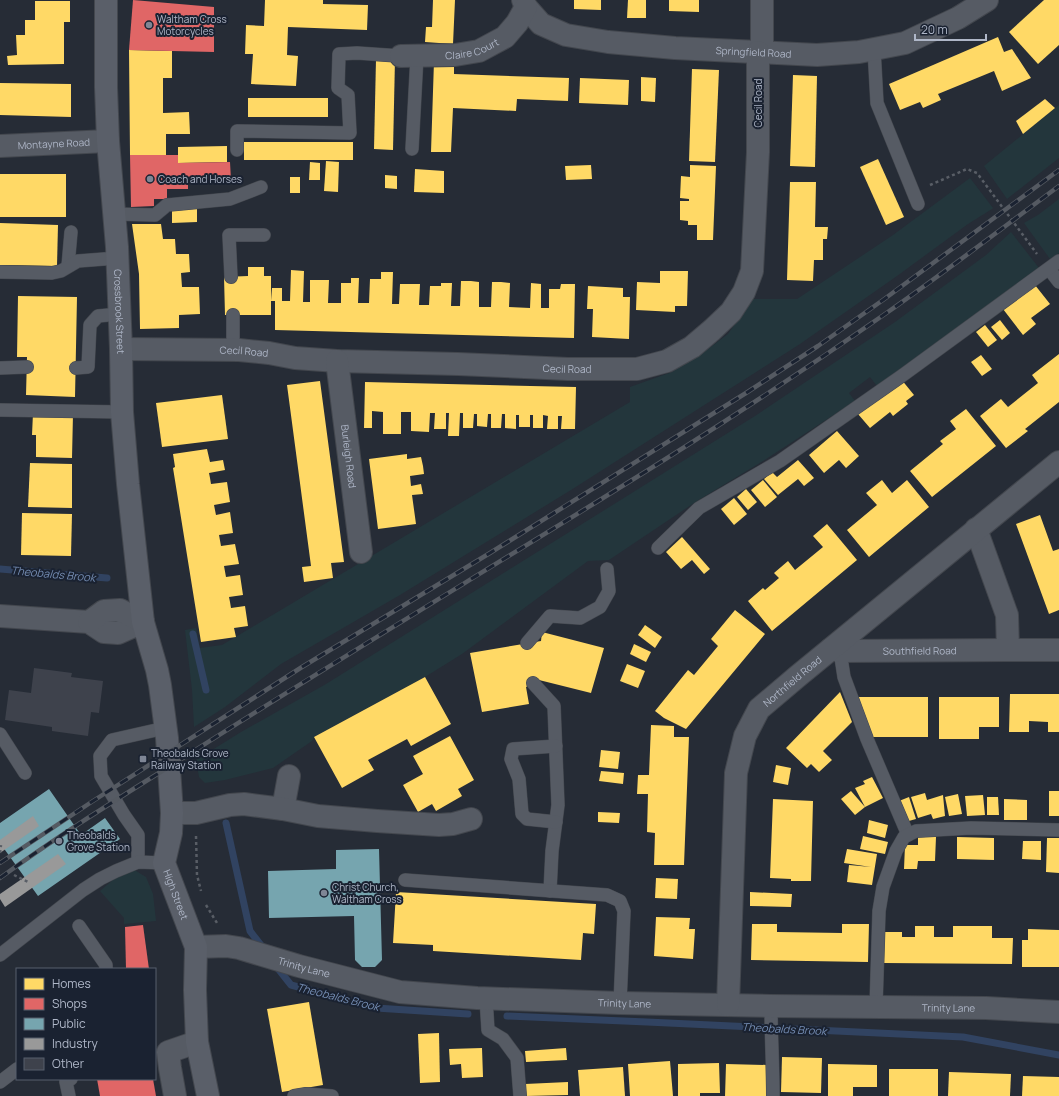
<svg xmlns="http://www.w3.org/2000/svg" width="1059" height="1096" font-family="Manrope,sans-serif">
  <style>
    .green { fill: #23363c }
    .homes { fill: #ffd966 }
    .shops { fill: #e06666 }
    .public { fill: #76a5af }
    .industry { fill: #999 }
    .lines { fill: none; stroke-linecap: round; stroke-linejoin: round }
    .stream { stroke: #314361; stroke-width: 7 }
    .building { fill: #3e424c }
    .lane-casing { stroke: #43474e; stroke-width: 14 }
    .street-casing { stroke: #43474e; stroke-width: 24 }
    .secondary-casing { stroke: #43474e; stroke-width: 24 }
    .path { stroke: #595e66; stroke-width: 2.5; stroke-dasharray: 3 3; stroke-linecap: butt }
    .lane { stroke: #565b64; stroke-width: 13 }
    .street { stroke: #565b64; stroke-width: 22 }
    .secondary { stroke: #5a5f69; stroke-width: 22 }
    .rail-casing { stroke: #555a62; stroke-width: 4.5 }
    .rail { stroke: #1a2231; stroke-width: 3; stroke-dasharray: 9; stroke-linecap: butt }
    .poi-dot { fill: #7f8695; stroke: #1a2231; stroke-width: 1.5 }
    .labels { text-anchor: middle; stroke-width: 4; stroke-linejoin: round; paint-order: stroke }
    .poi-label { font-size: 10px; fill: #afb7c8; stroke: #1a2231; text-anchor: start }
    .street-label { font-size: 10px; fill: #afb7c8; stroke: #1a2231 }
    .water-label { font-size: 11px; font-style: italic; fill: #748cb2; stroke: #1a2231 }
  </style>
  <rect width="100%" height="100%" fill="#262c36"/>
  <g class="green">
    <path d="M1059,105V158L1007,199L984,166Z"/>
    <path d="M970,178L993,208L992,209L968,224L897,276L800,344L571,490L400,595L281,664L225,707L194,727L192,690L185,630L196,628L200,648L222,645L630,402V387L672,372L704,352L728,334L752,299H797L893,235Z"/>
    <path d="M1059,199V253L1050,259L1024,223L1038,215Z"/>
    <path d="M1011,232L1039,268L877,386L870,377L849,393L855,401L763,461L697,501L609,560L588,561L462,654L425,677L314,737L312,741L273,768L225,780L205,783L199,777L196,760L241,732L326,684L755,416L895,322L986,255Z"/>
    <path d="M128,871H136L146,877L153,894L156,921L124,924V918L100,891L114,879Z"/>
  </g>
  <g class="homes">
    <path d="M265,0H323V4L368,5L367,30L288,27L287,55L298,56L296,86L251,84L253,54H245L246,25L264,26Z"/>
    <path d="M433,0H455L453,44L425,42L426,27H432Z"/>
    <path d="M574,0H601V10L574,9Z"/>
    <path d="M628,0H646V18H627Z"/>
    <path d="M669,0H699V12L669,11Z"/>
    <path d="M1044,0H1059V45L1038,64L1009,32Z"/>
    <path d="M35,1H70V22H64V64L8,65L7,56L17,55L16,35H25V20H35Z"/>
    <path d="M998,37L1004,52L1012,49L1031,78L1002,91L994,71L938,94L941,100L923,108L920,102L900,110L889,84Z"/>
    <path d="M129,50L172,51V78H163V113L189,112L190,134H166V155H130Z"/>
    <path d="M376,59H395L393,150L374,149Z"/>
    <path d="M434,61H454V74L569,78L568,101L517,99L516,111L453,108L451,152H431Z"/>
    <path d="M692,69L719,70L715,162L689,161Z"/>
    <path d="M793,75L817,76L815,167L790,166Z"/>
    <path d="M641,77L656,78L655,102L641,101Z"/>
    <path d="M580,78L629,80L628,105L579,103Z"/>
    <path d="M0,83L71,84V117L0,115Z"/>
    <rect x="248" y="98" width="80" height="19"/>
    <path d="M1045,99L1055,108L1023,134L1016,121Z"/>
    <rect x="244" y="142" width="109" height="18"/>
    <path d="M227,146V162L178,163V147Z"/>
    <path d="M878,159L904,217L886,225L860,167Z"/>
    <path d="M326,161L339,162L338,192L324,191Z"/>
    <path d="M310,162L320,163V180H309Z"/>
    <path d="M591,165L592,179L566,180L565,166Z"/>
    <path d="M690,165L716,166L713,240H697V225H688V221L680,220V201H689V199L680,198L681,176L690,177Z"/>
    <path d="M415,169L444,171V193L414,192Z"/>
    <rect x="0" y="174" width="66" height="43"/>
    <path d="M385,175L397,176V189L385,188Z"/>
    <rect x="290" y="177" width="10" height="16"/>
    <path d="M790,182H816L815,227H828L827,239H823V260H814L813,281L787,280Z"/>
    <path d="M197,205V222L172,223V206Z"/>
    <path d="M0,223L58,225L57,266L0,265Z"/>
    <path d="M132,224H161L163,239H175L176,254H189L190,272L181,273L182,287H199L200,314L179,315V328L140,329L139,274Z"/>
    <path d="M248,267H264V276H271V315H225L224,277L248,276Z"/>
    <path d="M291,270L304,271L303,302H310V280H329L328,303H341V283H351V278H359L358,303H369L370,279H381V272H393L392,304H399L400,284H420L419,305H429L430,286H441V283H452L451,306H460L461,281H471L479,282V307H491L492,282H501L510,283L509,307L530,308L531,283L541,284V308H549V289H560L561,284H575L574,338L275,330V301H271L272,288H282V301H290Z"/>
    <path d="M660,271H688L687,306H675V312L636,310L637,282L660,283Z"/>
    <path d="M1035,285L1050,304L1031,318L1036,324L1023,335L1003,309Z"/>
    <path d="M588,286L623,288V297H630L629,339L592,337L593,309H587Z"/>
    <path d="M18,296L77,297L75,397L26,395L27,357H17Z"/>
    <path d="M1000,320L1010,333L1002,340L991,327Z"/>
    <path d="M985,325L997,340L988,347L976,332Z"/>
    <path d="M1059,354V402L1025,429L1028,431L1006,448L980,416L1001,399L1008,407L1038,383L1032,375Z"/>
    <path d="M981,355L992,369L982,376L971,362Z"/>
    <path d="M901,379L914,395L906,401L908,404L893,416L890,412L870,428L858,414Z"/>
    <path d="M320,381L344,562L331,563L333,578L304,582L302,567L311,566L287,385Z"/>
    <path d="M365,382L576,387L575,429H561L562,416H558V429H547L548,416L543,415V428H533V415H530V427H519V415H516V429L505,428V414H502L501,428H491V414H488L487,427L477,426V414H474L473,428H463V413H460L459,436H448L449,413H446V429H434L435,413H430L429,432L411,431V412H401V434H383V412L372,411V428H364Z"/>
    <path d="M222,395L228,439L162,447L156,403Z"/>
    <path d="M966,409L996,446L932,497L910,471L943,444L940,441L956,429L950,421Z"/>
    <path d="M33,413L73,414L72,458L36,457V435H32Z"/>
    <path d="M837,431L859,456L846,468L839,460L824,473L809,455Z"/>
    <path d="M207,449L210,462L223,460L225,470L209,473L210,478L211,484L227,482L230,502L214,505L216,515L230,512L233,533L219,535L221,546L235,544L239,564L224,566L226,577L240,575L243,595L229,597L230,602L231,608L245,606L248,626L234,628L236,637L201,642L173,468L175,467L173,454Z"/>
    <path d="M407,454V459L421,457L423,466L424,474L410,476L411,486L421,484L423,494L412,495L416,524L378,529L369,459Z"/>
    <path d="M798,460L814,478L804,486L798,479L778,495L764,479L772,472L777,477Z"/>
    <path d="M30,463L72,464V508L28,507Z"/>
    <path d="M763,480L777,497L765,507L751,490Z"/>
    <path d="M882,480L892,493L907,480L929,507L869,557L847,530L877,505L866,493Z"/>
    <path d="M746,489L757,502L748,510L737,497Z"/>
    <path d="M734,498L747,514L734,525L721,509Z"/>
    <path d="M22,513L72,514L71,556L21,555Z"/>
    <path d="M1040,515L1053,551L1059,549V610L1049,614L1016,524Z"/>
    <path d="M827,524L857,560L772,631L748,601L763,588L765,590L779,578L774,573L788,561L795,570L823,547L813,536Z"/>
    <path d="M682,537L710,569L704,574L692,560L681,569L666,552Z"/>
    <path d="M735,610L765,634L686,729L664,718L655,711L688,670L694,675L718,646L711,639Z"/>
    <path d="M645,625L662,637L655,648L638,635Z"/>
    <path d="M542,632L604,648L591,693L539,680L526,687L529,704L482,712L470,653L541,641Z"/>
    <path d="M634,644L651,652L646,662L630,654Z"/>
    <path d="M627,664L645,671L638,688L620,681Z"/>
    <path d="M425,677L451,724L411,746L407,739L368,760L374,770L342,788L314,737Z"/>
    <path d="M840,692L852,722L823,751L832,760L819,772L811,764L807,768L786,748Z"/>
    <path d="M1010,694H1059V732H1048V722L1029,721V732H1009Z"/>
    <path d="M853,697H928V737H868Z"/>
    <path d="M939,697H999V727H979V739H939Z"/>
    <path d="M651,725L674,726V737H689L684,865H654L655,833L647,832L648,794H637L638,775H649Z"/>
    <path d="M450,736L474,780L458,789L462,796L436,811L432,804L418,812L403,785L423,774L413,756Z"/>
    <path d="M601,750L620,752L618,769L599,767Z"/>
    <path d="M776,765L791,768L788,785L773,782Z"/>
    <path d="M601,771L624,773L623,784L599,781Z"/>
    <path d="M872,777L883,798L865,807L855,815L841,799L851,791L865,807L855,788L865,784L863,781Z"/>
    <rect x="1049" y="791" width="10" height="25"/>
    <path d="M925,793L927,800L943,795L945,816L933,819L931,814L918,818L911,797Z"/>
    <path d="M958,794L962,814L949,816L945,797Z"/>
    <path d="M983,795L985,815L967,816L965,796Z"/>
    <path d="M909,797L916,819L905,822L899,801Z"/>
    <path d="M987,797H998L999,815H987Z"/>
    <path d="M773,799L813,801L811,881H791V879L770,878Z"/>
    <path d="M1004,799L1027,800V820H1004Z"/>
    <path d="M598,812L620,813L619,823L598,822Z"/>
    <path d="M869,820L888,825L885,838L867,833Z"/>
    <path d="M863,836L888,842L885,854L860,849Z"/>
    <path d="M918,837H936L935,861H918L917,869H904L905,845H918Z"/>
    <path d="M957,837L994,838V860L957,859Z"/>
    <path d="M1047,838H1059V873L1046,872Z"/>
    <path d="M1023,841H1041V860L1022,859Z"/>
    <path d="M847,849L877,854L872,885L847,882L849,865L871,867L844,863Z"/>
    <path d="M656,878L678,879L677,899L655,898Z"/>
    <path d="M396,892L596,904L594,934L583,933L581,960L433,951V945L393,943Z"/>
    <path d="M750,892L792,894L791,907L750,906Z"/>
    <path d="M656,917L690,918L689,929H695L693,959L654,956Z"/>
    <path d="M752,924H777V932L842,933V924H869L868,962L751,960Z"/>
    <path d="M915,926H934V937H953V926H992V938H1013L1012,964L883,963V932H902V937H915Z"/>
    <path d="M1028,929L1059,930V967H1022V940H1028Z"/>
    <path d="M309,1002L323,1085L282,1092L267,1009Z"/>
    <path d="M439,1033L440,1082L420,1083L418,1034Z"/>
    <path d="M482,1048L483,1077L462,1078L461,1064L450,1065L449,1049Z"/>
    <path d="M566,1048L567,1060L526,1062L525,1051Z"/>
    <path d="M782,1057L822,1058L821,1093L781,1092Z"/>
    <path d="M670,1061L673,1096H630L628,1064Z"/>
    <path d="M719,1063L720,1093H700V1096H678V1064Z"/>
    <path d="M726,1064L768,1065L767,1096H725Z"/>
    <path d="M828,1064L877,1065V1087H853V1096H828Z"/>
    <path d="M623,1067L625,1096H580L578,1070Z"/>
    <rect x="889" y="1069" width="49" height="27"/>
    <path d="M949,1072L1011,1074L1010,1096H948Z"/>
    <path d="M1023,1076L1059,1077V1096H1022Z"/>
    <path d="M568,1082V1095L526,1096L525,1084Z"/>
  </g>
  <g class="shops">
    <path d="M133,0L214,7V52L129,50Z"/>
    <path d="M130,155H178V163L230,162L231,180H188V189H167V199H154V206L131,207Z"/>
    <path d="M143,925L149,969H126L125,927Z"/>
    <path d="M97,1079H153L156,1096H100Z"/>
  </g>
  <g class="public">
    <path d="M49,789L81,835L105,818L120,839L38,896L0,843V823Z"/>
    <path d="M379,849L382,960L375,967H362L355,960L354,916L269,918L268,871L336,869V850Z"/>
  </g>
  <g class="industry">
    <path d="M33,816L39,826L0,853V840Z"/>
    <path d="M58,854L66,864L5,907L0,899V894Z"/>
  </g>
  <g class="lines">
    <g class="stream">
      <path d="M0,569L107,578"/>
      <path d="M193,634L206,690"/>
      <path d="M226,823L250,931L264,949"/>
      <path d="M276,966L291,985L376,1008L468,1014"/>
      <path d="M507,1016L647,1022L963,1037L1059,1055"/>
    </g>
  </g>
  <path class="building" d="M34,668L72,673L71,677L103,681L99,713L91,712L88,736L52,731V727L5,720L9,690L31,693Z"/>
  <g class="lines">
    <defs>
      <g id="lane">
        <path d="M874,49L877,103L918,204"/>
        <path d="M412,149L417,56"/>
        <path d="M237,150V131L350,133L348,95L338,88L339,54L357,53L401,56"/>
        <path d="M114,214L155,215L167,205L230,199L261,187"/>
        <path d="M68,266L71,232"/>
        <path d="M1049,269L1059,282"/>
        <path d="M0,272L52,273L61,271L78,261L117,258"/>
        <path d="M231,277L229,235H264"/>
        <path d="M233,315V350"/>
        <path d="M0,368L27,367"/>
        <path d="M76,368L88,367L90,325L98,316L119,314"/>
        <path d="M0,410L122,412"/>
        <path d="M658,548L699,508L780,461L903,375L1059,261"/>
        <path d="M527,643L550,616L580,618L600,607L609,591L607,569"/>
        <path d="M840,651L844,677L867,739L908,835"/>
        <path d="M533,683L554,706L558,805L552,851L550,891"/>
        <path d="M0,734L25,773"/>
        <path d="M556,746L513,749L511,759L519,779L522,814L527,819L556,822"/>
        <path d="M138,862V835L124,815L101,776L100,756L112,740L165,728"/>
        <path d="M405,880L607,895L620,901L624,911L620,1003"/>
        <path d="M79,926L106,965V969"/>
        <path d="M0,955L83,890L100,879L116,871L138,862L164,863"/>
        <path d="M486,998L488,1030L503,1039L517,1058L520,1096"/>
        <path d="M771,1006C771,1036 773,1066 773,1096"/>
        <path d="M876,1007L879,911L883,887L896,851L904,837L916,831L971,828L1059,830"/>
        <path d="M0,1082L17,1069"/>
        <path d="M69,1096L66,1082L71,1079"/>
        <path d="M294,1096L306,1094L332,1096"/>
      </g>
      <g id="street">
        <path id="s1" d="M523,0L526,7L541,24L566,35L608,42L675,48L817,55L859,52L905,43L958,18L987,0"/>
        <path d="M762,52V0"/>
        <path id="s2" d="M401,56L455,55L479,51L505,37L517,23L526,7"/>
        <path id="s3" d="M0,146L108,141"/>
        <path id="s4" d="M121,349L239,350L269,353L295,358L337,361L458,364L568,369H637L667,361L692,347L712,330L731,312L744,292L752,271L758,152V52"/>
        <path id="s5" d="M337,361L361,552"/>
        <path d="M976,529L1007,615L1008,650"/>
        <path d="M0,616L89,622L104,632L118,633L143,622"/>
        <path d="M89,622L104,611L120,610L143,622"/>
        <path id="s6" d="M831,649L840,651L1008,650H1059"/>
        <path d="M283,809L289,776"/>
        <path d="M172,813H196L230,805L244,804L283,809L318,816L377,821L439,825L453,824L471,819"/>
        <path id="s7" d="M196,947L226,946L239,948L299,966L400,992L477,998L620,1003L771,1006L986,1008L1059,1012"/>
        <path id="s8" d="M728,1005L736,773L745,736L759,709L798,676L1059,462"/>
        <path d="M175,1096L170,1068L168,1052L197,1042"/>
      </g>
      <g id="secondary">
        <path id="s9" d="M106,0V87L108,141L117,247L121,349L122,412L128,484L143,622L157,670L160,685L167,738L172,813L171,833L164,863L196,947L195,990L197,1042L208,1096"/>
      </g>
    </defs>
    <use href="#lane" class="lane-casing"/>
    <use href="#street" class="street-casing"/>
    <use href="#secondary" class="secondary-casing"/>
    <g class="path">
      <path d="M930,185L967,169L977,173L1037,254"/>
      <path d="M196,836L197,875L201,891"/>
      <path d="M0,853L1,845"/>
      <path d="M14,875L28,882"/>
      <path d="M206,905L217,923"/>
    </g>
    <use href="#lane" class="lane"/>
    <use href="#street" class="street"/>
    <use href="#secondary" class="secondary"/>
    <defs>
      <g id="rail">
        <path d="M0,863L93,801L302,667L490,553L746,393L818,346L883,300L1059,170"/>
        <path d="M0,878C60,834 124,795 186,756C324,668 464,584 603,498C699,439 793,378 885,314C944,273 1001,229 1059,186"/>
      </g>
    </defs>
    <use href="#rail" class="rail-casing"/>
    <use href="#rail" class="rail"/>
  </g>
  <g class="poi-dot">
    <circle cx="149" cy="25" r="4"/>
    <circle cx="150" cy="179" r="4"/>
    <rect x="139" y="755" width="8" height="8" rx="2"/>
    <circle cx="59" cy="841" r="4"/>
    <circle cx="324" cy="893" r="4"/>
  </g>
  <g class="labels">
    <g class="poi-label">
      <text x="157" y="23">Waltham Cross<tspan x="157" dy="12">Motorcycles</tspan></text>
      <text x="158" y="183">Coach and Horses</text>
      <text x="151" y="757">Theobalds Grove<tspan x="151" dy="12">Railway Station</tspan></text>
      <text x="67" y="839">Theobalds<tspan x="67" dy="12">Grove Station</tspan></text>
      <text x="332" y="891">Christ Church,<tspan x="332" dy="12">Waltham Cross</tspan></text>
    </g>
    <g class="street-label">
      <text dy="4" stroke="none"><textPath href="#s2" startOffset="72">Claire Court</textPath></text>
      <text dy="4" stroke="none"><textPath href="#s1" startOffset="246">Springfield Road</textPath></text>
      <text transform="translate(758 103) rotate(-90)" y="4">Cecil Road</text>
      <text dy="4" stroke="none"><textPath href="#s3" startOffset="54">Montayne Road</textPath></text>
      <text dy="4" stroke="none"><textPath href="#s9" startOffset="312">Crossbrook Street</textPath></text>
      <text dy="4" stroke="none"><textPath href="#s4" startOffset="123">Cecil Road</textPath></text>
      <text dy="4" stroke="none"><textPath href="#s4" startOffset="447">Cecil Road</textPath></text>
      <text dy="4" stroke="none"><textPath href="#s5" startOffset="96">Burleigh Road</textPath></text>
      <text dy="4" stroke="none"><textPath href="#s6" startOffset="89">Southfield Road</textPath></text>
      <text dy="4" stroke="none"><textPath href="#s8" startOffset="344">Northfield Road</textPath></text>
      <text dy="4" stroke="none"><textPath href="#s9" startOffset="902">High Street</textPath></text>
      <text dy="4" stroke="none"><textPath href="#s7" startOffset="111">Trinity Lane</textPath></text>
      <text dy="4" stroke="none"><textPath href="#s7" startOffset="435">Trinity Lane</textPath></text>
      <text dy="4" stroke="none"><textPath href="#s7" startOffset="759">Trinity Lane</textPath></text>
    </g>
    <g class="water-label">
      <text transform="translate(53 574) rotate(5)" y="4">Theobalds Brook</text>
      <text transform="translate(338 997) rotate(14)" y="4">Theobalds Brook</text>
      <text transform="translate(784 1029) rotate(3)" y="4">Theobalds Brook</text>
    </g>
  </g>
  <rect x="16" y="968" width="140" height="112" fill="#1a2231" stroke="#565e6d"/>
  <rect x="24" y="978" width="20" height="12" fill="#ffd966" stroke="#565e6d"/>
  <text x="52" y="988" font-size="12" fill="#afb7c8">Homes</text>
  <rect x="24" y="998" width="20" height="12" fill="#e06666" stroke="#565e6d"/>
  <text x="52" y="1008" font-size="12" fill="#afb7c8">Shops</text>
  <rect x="24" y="1018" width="20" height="12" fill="#76a5af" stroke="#565e6d"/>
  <text x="52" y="1028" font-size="12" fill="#afb7c8">Public</text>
  <rect x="24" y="1038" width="20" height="12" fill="#999999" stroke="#565e6d"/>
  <text x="52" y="1048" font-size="12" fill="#afb7c8">Industry</text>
  <rect x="24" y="1058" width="20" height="12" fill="#3e424c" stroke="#565e6d"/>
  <text x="52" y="1068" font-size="12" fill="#afb7c8">Other</text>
  <path d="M915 34v6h71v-6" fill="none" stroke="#afb7c8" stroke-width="2"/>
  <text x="921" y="34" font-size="12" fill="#afb7c8" stroke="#1a2231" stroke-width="3" paint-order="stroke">20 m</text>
</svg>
